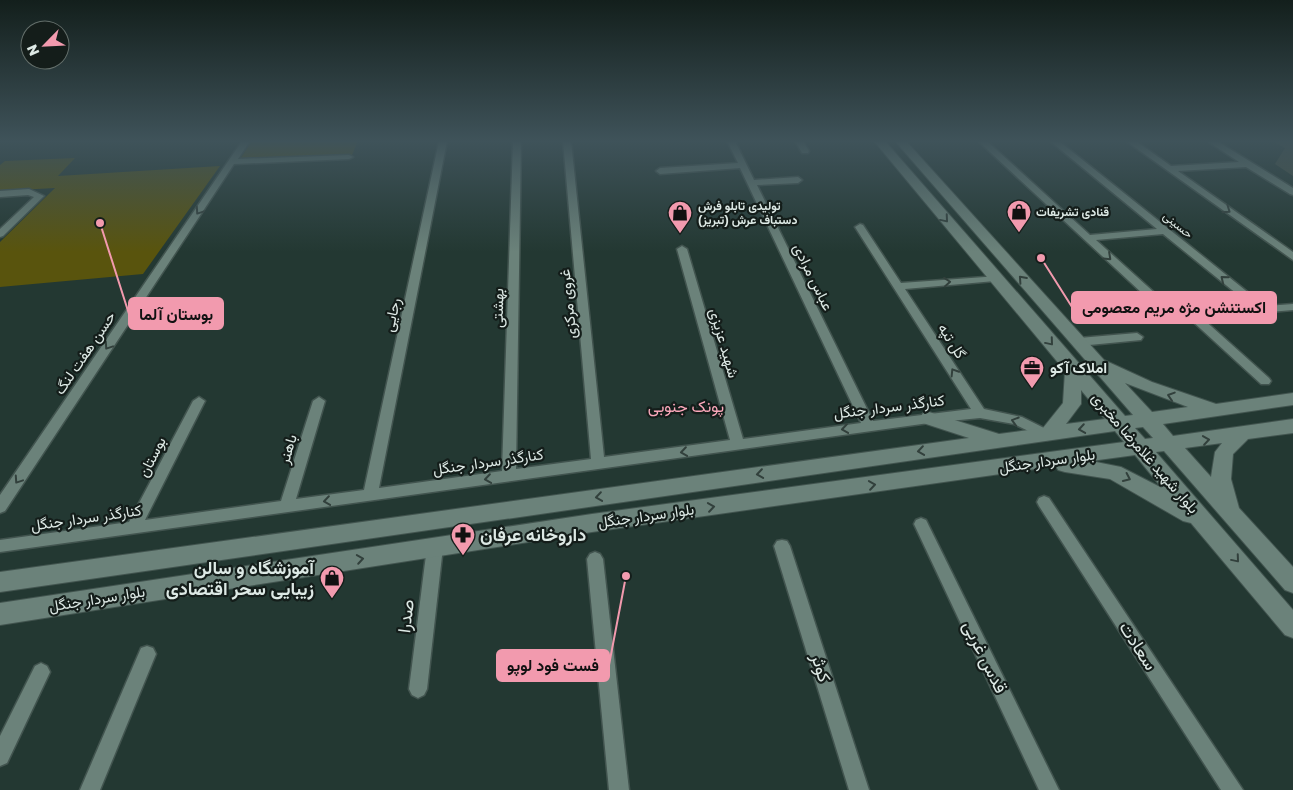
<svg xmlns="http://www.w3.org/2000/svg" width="1293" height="790" font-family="'Golos Text',Vazirmatn,sans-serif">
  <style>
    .green { fill: #59540d }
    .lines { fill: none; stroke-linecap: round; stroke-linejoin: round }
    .street-casing { stroke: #42544f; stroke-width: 3 }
    .secondary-casing { stroke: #42544f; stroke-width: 2 }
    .street { fill: #6b827a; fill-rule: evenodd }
    .secondary { fill: #6b827a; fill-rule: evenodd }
    .wall { fill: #475244 }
    .oneway { stroke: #32403c }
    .labels { text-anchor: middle; stroke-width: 4.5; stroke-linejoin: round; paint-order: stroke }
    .far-poi-label { font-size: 12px; font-weight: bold; fill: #dde9e5; stroke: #141d1a; text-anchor: start }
    .far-street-label { font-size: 12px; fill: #dde9e5; stroke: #141d1a }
    .street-label { font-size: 15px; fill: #dde9e5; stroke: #141d1a }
    .poi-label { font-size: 15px; font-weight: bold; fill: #dde9e5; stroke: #141d1a; text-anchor: start }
    .neighbourhood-label { font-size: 16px; fill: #fba8bb; stroke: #141d1a }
    .near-poi-label { font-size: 18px; font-weight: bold; fill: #dde9e5; stroke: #141d1a; text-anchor: start }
    .near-street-label { font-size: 18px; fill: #dde9e5; stroke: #141d1a }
    .leader { fill: none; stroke: #f29aae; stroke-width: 2 }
    .callout-dot { fill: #f29aae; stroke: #141d1a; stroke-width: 2 }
    .callout { fill: #f29aae; stroke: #f29aae; stroke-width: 2 }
    .callout-label { font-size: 16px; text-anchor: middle; font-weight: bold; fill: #111 }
  </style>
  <rect width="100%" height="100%" fill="#233832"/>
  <g class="green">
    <path d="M252,141H358L352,155L240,159Z"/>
    <path d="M75,158L58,176L220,166L143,274L0,287V242L55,188L0,191V165L5,161Z"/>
  </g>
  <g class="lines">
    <defs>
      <g id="street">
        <path d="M242,141H250L238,159L349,155L353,157L349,159L234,164L5,511L0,513V495Z"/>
        <path d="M439,141H447L379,488L502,471L513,141H521L516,469L591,459L563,141H571L604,457L730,440L677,249L682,246L687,249L743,439L861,423L740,168L660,174L656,171L660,168L738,163L727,141H735L754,180L798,177L802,180L798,183L757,185L873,421L971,409L855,227L860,224L863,225L901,283L999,276L1000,278L995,281L905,289L984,409L1022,417L1052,432L1054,435L1052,438L1047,440L1014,424L980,418L929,423L0,552V540L129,522L193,401L199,397L205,401L145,520L281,501L313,401L319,397L325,401L296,499L364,490Z"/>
        <path d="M795,141H803L809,151L808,153H802Z"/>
        <path d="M978,141H987L1090,235L1157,229L1050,141H1059L1265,306L1293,304V310L1202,318L1269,378L1271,381L1269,384H1261L1190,319H1170ZM1163,234L1253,307L1177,313L1096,240Z"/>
        <path d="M1126,141H1136L1171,166L1239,162L1207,141H1217L1293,188V195L1290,194L1246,167L1178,171L1293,252V260Z"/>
        <path d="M29,189L44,196L3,236L0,237V229L34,197L28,195L0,197V191Z"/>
        <path d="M1137,333L1143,337L1141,340L1079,346L1073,342L1079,338Z"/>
        <path d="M1044,496L1049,498L1243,790H1221L1039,506L1037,502L1039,498Z"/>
        <path d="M921,518L926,520L1059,790H1039L914,524L916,520Z"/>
        <path d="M435,540L440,542L443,547L427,689L424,695L418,698L412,695L409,689L427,547L430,542Z"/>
        <path d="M782,540L787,541L790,546L869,790H849L774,546L777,541Z"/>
        <path d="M595,552L600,554L603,559L629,790H609L587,559L590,554Z"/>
        <path d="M147,646L153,648L156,654L100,790H80L141,648Z"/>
        <path d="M41,663L47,666L50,672L7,763L0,766V736L35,666Z"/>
      </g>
      <path id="secondary" d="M874,141H885L1125,416L1133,415L895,141H906L1104,360L1152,382L1216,404L1293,393V405L1163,424L1173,436L1293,419V433L1248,439L1233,454L1231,479L1239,508L1293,567V593L1285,590L1164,451L1156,452L1293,610V638L1285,635L1191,523L1183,521L1110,479L1065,472L1058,470L1056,466L592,532L0,625V603L592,514L1124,442L1115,431L0,592V572L969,438L923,423L920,418L923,413L929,412L999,434L1043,428L1063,403L1065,371ZM1125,383L1188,407L1152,412ZM1081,390L1105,419L1066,424L1081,404ZM1143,427L1153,438L1145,439L1135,428ZM1222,443L1215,452L1211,477L1185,448ZM1135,455L1162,488L1121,467L1091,461Z"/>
    </defs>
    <use href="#street" class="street-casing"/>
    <use href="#secondary" class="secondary-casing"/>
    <use href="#street" class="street"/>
    <use href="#secondary" class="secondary"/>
  </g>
  <path class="wall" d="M1273,141H1293V176L1275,164L1285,148Z"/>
  <defs><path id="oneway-chevron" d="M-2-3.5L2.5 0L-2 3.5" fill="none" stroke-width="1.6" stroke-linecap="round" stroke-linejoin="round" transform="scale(1.25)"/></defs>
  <g class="oneway">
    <use href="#oneway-chevron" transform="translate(1227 210) rotate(35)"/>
    <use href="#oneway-chevron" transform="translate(199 211) rotate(124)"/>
    <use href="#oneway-chevron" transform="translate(945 219) rotate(50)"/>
    <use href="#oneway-chevron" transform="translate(1108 257) rotate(43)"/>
    <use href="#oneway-chevron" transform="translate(1022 279) rotate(-132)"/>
    <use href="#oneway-chevron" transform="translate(1224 279) rotate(-141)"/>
    <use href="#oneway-chevron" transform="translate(947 282) rotate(-5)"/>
    <use href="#oneway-chevron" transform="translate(1050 342) rotate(50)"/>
    <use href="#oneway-chevron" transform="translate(108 346) rotate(124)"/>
    <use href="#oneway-chevron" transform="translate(954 372) rotate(-122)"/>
    <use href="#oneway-chevron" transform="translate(1171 396) rotate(-162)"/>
    <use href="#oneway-chevron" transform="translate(1015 421) rotate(-163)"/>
    <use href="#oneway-chevron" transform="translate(845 429) rotate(172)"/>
    <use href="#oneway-chevron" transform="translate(1082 429) rotate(171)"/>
    <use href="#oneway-chevron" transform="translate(1206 440) rotate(-8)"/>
    <use href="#oneway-chevron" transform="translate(921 451) rotate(172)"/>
    <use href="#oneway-chevron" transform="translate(684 452) rotate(172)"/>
    <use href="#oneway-chevron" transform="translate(760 474) rotate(172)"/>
    <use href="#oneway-chevron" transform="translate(1127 478) rotate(25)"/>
    <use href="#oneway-chevron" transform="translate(488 479) rotate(172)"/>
    <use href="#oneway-chevron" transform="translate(18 480) rotate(124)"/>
    <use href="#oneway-chevron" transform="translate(872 485) rotate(-8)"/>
    <use href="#oneway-chevron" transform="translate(599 497) rotate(172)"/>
    <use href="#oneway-chevron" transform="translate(327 501) rotate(172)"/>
    <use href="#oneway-chevron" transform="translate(711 507) rotate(-8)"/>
    <use href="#oneway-chevron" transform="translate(360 559) rotate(-9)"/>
    <use href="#oneway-chevron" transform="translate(1236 559) rotate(50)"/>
  </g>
  <linearGradient id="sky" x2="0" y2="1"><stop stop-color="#131f1c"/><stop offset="0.56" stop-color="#3f535a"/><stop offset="1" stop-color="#3f535a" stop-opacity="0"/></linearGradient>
  <rect width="1293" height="252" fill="url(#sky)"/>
  <defs>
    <symbol id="shop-pin" viewBox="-11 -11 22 30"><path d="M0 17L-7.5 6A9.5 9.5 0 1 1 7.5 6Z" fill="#f29aae" stroke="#141d1a"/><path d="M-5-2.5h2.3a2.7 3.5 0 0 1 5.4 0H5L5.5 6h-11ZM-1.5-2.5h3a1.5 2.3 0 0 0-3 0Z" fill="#111"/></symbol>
    <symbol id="office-pin" viewBox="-11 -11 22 30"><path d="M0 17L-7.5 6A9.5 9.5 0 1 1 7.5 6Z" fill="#f29aae" stroke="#141d1a"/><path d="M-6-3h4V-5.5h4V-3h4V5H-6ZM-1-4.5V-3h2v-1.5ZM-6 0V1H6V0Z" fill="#111"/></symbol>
    <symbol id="pharmacy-pin" viewBox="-11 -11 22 30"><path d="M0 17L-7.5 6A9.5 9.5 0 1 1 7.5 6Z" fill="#f29aae" stroke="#141d1a"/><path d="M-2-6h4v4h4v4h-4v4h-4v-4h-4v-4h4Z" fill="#111"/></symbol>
  </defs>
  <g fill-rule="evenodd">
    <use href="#shop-pin" x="1005" y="198" width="28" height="38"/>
    <use href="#shop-pin" x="666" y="199" width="28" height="38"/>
    <use href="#office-pin" x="1018" y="354" width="28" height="38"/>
    <use href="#pharmacy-pin" x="449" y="521" width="28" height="38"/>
    <use href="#shop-pin" x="318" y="564" width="28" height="38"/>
  </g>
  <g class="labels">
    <g class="far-poi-label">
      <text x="698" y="210">تولیدی تابلو فرش<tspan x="698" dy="14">دستباف عرش (تبریز)</tspan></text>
      <text x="1036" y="216">قنادی تشریفات</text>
    </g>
    <g class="far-street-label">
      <text transform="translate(1178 225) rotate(39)" y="4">حسینی</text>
    </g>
    <g class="street-label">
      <text transform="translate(813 277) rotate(64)" y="5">عباس مرادی</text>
      <text transform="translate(568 304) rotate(-96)" y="5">غروی مرکزی</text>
      <text transform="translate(498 308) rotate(-89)" y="5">بهشتی</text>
      <text transform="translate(392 315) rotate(-78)" y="5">رجایی</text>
      <text transform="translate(952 341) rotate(58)" y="5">گل تپه</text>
      <text transform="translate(724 343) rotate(74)" y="5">شهید عزیزی</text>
      <text transform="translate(85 353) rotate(-56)" y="5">حسن هفت لنگ</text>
      <text transform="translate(889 407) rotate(-7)" y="5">کنارگذر سردار جنگل</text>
      <text transform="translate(288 449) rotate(-73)" y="5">باهنر</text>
      <text transform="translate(1145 453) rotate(49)" y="5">بلوار شهید غلامرضا مخبری</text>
      <text transform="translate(152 457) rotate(-63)" y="5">بوستان</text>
      <text transform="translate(1047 461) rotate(-8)" y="5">بلوار سردار جنگل</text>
      <text transform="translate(488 462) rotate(-8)" y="5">کنارگذر سردار جنگل</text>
      <text transform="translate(646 516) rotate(-8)" y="5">بلوار سردار جنگل</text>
      <text transform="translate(86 518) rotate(-8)" y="5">کنارگذر سردار جنگل</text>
      <text transform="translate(97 599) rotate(-9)" y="5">بلوار سردار جنگل</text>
    </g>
    <g class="poi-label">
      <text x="1050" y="373">املاک آکو</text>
    </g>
    <g class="neighbourhood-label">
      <text x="686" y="412">پونک جنوبی</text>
    </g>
    <g class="near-poi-label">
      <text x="480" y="541">داروخانه عرفان</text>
      <text x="314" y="574" text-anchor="end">آموزشگاه و سالن<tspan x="314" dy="21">زیبایی سحر اقتصادی</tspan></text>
    </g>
    <g class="near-street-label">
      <text transform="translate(406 616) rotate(-83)" y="6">صدرا</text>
      <text transform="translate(1138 646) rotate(57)" y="6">سعادت</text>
      <text transform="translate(985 657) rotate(64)" y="6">قدس غربی</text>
      <text transform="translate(821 668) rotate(73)" y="6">کوثر</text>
    </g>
  </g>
  <path class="leader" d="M1041 258L1072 307M100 223L129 314M626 576L609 665"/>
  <g class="callout-dot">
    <circle cx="1041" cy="258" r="5"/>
    <circle cx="100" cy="223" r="5"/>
    <circle cx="626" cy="576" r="5"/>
  </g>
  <g class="callout">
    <rect x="1072" y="292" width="204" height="31" rx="5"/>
    <rect x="129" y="298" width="94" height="31" rx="5"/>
    <rect x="497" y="650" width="112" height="31" rx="5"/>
  </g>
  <g class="callout-label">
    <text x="1174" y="313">اکستنشن مژه مریم معصومی</text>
    <text x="176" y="320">بوستان آلما</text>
    <text x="553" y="671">فست فود لوپو</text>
  </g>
  <g transform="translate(45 45) rotate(246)"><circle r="24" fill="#141d1a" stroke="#646f6b"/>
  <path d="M0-4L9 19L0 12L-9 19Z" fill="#f29aae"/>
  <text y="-8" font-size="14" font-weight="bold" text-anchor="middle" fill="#dde9e5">N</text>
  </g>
</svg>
